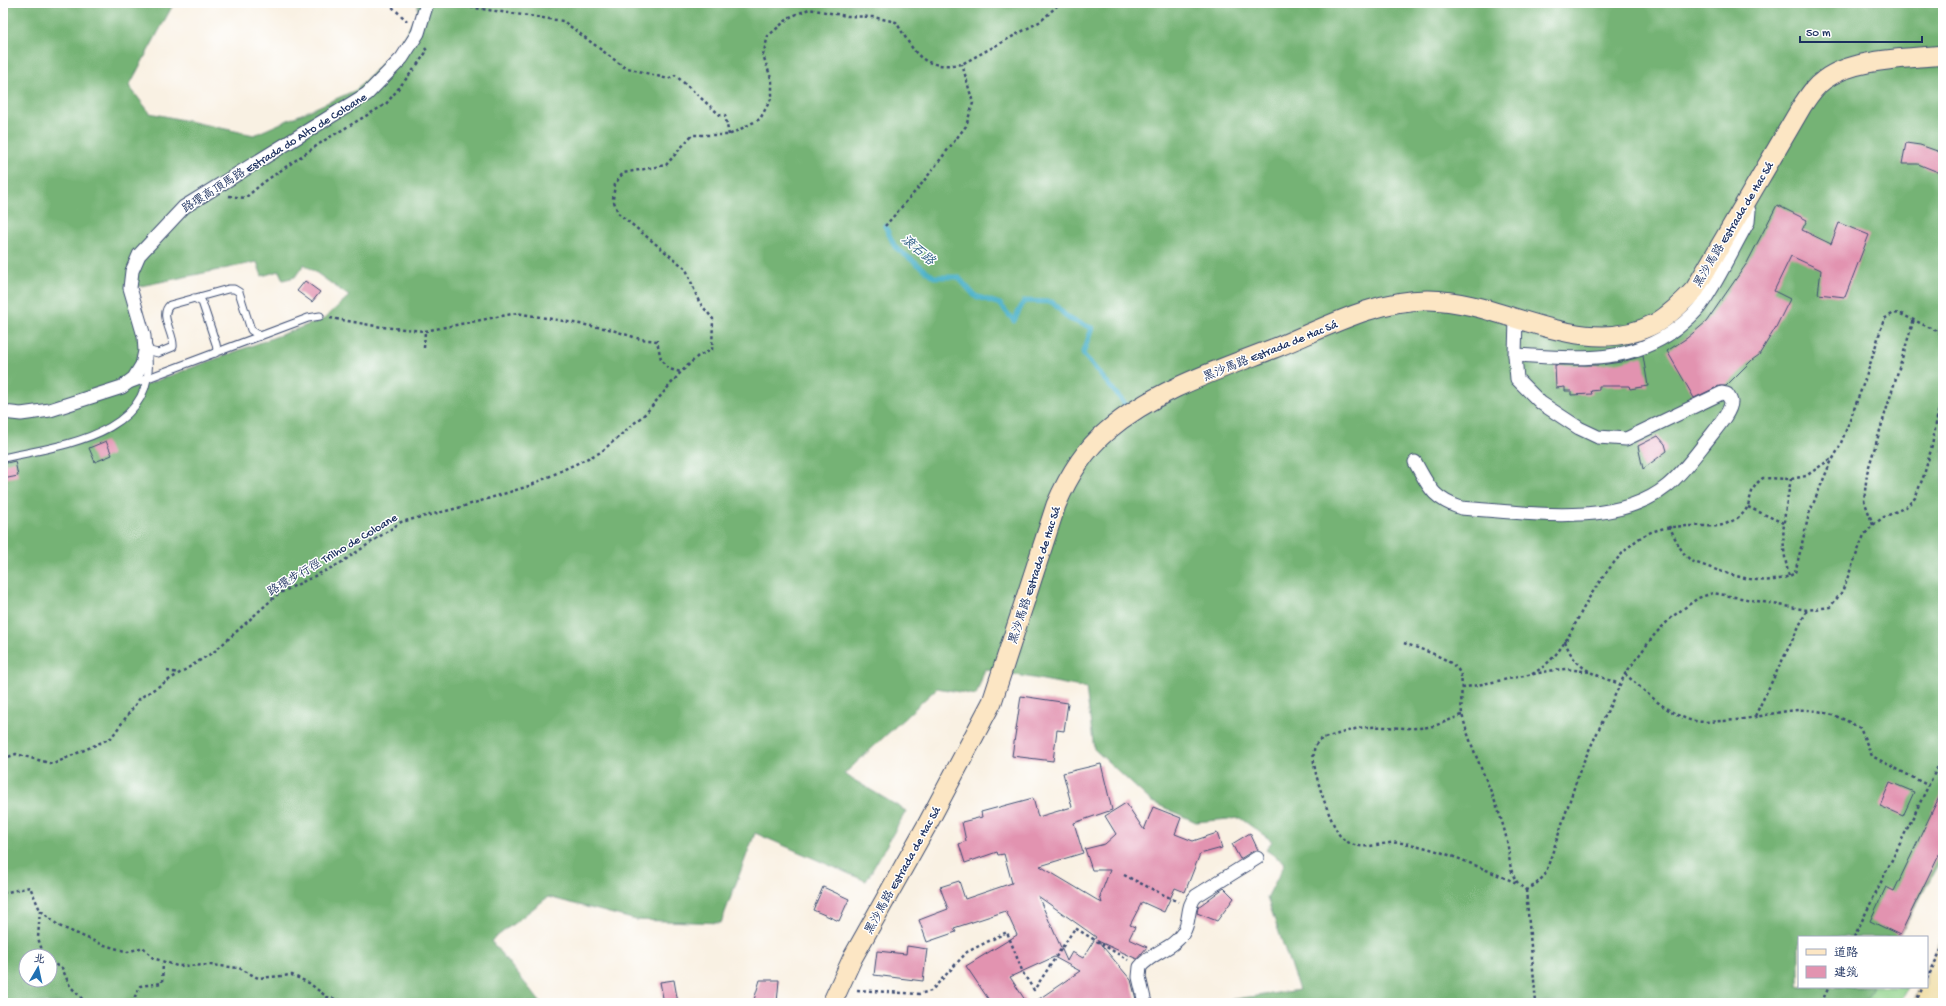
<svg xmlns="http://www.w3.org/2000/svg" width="1946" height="1006" font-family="'Gochi Hand','LXGW WenKai TC',sans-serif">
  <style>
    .green { fill: #90d189; stroke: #568074 }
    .forest { fill: #74b375; stroke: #48716a; fill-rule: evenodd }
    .sand { fill: #eeda9e; stroke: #84847e }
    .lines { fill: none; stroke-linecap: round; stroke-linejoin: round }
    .stream { stroke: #49b0c8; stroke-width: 5 }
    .building { fill: #e293b0; fill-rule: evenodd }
    .lane-casing { stroke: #3c4c72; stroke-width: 9 }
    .street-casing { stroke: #3c4c72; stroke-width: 15 }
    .secondary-casing { stroke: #3c4c72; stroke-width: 21 }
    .path { stroke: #3c4c72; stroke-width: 2.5; stroke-dasharray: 3 3; stroke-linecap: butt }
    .lane { stroke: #fff; stroke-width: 7 }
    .street { stroke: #fff; stroke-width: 13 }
    .secondary { stroke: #fce6c4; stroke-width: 19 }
    .labels { text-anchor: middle; stroke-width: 3; stroke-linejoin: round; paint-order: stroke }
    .street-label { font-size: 12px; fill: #1b2f5e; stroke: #fff }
    .water-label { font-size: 13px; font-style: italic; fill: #2b5c83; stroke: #fff }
  </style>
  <rect width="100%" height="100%" fill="#fff"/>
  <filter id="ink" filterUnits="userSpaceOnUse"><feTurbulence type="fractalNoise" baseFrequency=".025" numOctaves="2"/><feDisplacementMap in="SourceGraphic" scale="8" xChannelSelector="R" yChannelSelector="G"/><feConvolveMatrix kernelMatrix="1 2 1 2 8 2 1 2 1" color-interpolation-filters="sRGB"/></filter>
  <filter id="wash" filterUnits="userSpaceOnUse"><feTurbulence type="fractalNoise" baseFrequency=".012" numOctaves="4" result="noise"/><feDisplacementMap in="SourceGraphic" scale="16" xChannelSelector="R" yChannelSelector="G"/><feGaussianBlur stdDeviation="0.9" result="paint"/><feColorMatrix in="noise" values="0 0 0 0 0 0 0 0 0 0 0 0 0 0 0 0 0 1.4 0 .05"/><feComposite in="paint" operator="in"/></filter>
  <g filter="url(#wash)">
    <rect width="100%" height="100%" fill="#f9f1e3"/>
    <path class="green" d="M1799,987H1908L1900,1003H1792Z"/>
    <path class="forest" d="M3,3H174L129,86L150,113L254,135L356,90L399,45L418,13V3H1943V855L1899,937H1799V987H1873L1865,1003H1207L1299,990L1267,898L1285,863L1266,850L1272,841L1240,818L1196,822L1152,802L1094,749L1086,688L985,669L976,695L937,688L844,774L906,811L866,881L755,833L721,923L636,920L548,897L491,941L541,1003H3ZM257,262L262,276L279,271L283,280L295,277L304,264L349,296L324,319L142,386L134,378L144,336L131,288ZM26,956H50V980H26Z"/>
    <path class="sand" d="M1943,934V1003H1913L1919,987H1927V969Z"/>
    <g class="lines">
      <path class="stream" d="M885,226L895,247L934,277H958L975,296L1000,304L1014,321L1024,301L1052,302L1069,319L1092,328L1083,354L1130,410"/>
    </g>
    <g id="blocks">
      <g class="building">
        <path d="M1906,143L1920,145L1943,153V174L1918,164H1902Z"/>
        <path d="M1777,205L1807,220L1802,230L1831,244L1839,223L1869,235L1845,297L1818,294L1821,270L1791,256L1774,291L1790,299L1776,327L1759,355L1752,360L1726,386H1719L1694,398L1667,351L1687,338L1706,322L1747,263Z"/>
        <path d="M305,281L320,292L312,302L297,291Z"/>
        <path d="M1643,356L1648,386L1630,389L1629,386H1599V390L1591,391L1592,394L1571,395V391H1565V387L1556,388L1555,365H1600L1621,362Z"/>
        <path d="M1658,436L1665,444L1667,451L1643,469L1638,446Z"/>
        <path d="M106,441L112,455L95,462L89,448Z"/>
        <path d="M15,461L18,476L3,479V464Z"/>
        <path d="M1021,696L1068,703L1064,731L1057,730L1053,761L1012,756Z"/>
        <path d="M1101,764L1112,810L1074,823L1083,853L1040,866L1102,903L1100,896L1110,870H1092L1085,849L1105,844L1116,834L1105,816L1126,803L1144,830L1153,807L1181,818L1175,834L1193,841L1217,833L1222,848L1200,854L1185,892L1175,888L1164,912L1142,902L1130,925L1135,927L1129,939L1147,947L1137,959L1098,941L1131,980L1137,1003H1033L1080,971L1054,957L1010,977L1027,1003H991L966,966L1017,935L1006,911L954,928L956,932L927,942L919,920L948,909L940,887L959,881L965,899L1012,883L1004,854L998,855L997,852L965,863L959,844L966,841L962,822L982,817L981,812L1033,798L1038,817L1072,807L1063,773ZM1038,896L1096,937L1083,958L1072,952L1067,961Z"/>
        <path d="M1890,782L1914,792L1903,816L1880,806Z"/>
        <path d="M1943,789V846L1900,935L1870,921L1886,887L1894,891Z"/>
        <path d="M1250,833L1258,850L1253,851L1240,859L1232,844Z"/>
        <path d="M823,887L849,899L839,921L813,910Z"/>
        <path d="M1224,888L1234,898L1217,921L1197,913L1198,907Z"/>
        <path d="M907,946L927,949L923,981L874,975L877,951L906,954Z"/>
        <path d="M674,980L678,1003H664L660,982Z"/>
        <path d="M760,980H779L777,1003H753Z"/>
      </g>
    </g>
  </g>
  <g filter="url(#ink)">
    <use href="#blocks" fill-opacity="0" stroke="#3c4c72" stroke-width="1"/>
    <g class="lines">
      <defs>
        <g id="lane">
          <path d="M194,298L202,302L216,344L217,350L215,353"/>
          <path d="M147,345L150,351L158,353L173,347C175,335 158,315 170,305L228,289H234L239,292L251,330L260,336"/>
          <path d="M132,384L308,318L320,316"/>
          <path d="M3,458C61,445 156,436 148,355"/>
        </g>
        <g id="street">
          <path d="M1515,355C1572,358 1627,366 1676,329C1685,322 1697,312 1703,302C1720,277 1733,248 1748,222L1749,211L1746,204"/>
          <path d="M3,412L21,414L50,410L122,387L134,378L142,365L145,351L144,336L130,288L132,271L139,255L184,207L367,94L402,58L418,33L427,3"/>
          <path d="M1415,462C1429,487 1432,498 1461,508C1524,512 1615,529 1667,486C1682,474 1697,453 1709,438C1715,430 1731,412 1731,402C1731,400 1728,396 1727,394L1722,393L1626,439L1598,437L1579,428L1541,403L1517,379L1515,355L1516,318"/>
          <path d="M1145,1003L1139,977L1140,967C1152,952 1173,949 1183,933C1191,921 1186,906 1196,896L1257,858"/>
        </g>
        <path id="secondary" d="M832,1003L853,957L927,825L992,702L1056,505C1068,477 1083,451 1107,431C1156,389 1221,369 1280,346C1326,327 1378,299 1429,300C1504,301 1583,362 1656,323C1671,314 1683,302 1695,289L1802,106C1808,97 1814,87 1824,80C1853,58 1907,59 1943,55"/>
      </defs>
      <use href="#lane" class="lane-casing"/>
      <use href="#street" class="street-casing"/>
      <use href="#secondary" class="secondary-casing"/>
      <g class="path">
        <path d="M388,3L407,21"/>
        <path d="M441,3L563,21L624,67L668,79L675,75L720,115H725L729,135"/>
        <path d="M417,65L427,51L425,48"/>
        <path d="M229,196L245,198L264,182L325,140L386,104L414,69"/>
        <path d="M885,226L920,186L966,126L973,103L962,64"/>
        <path d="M330,318L382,327L425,331L517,313L609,329L640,339L657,341L661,359L669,369L681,372"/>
        <path d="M424,348L425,331"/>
        <path d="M1748,507L1783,523"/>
        <path d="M1873,525L1864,500L1867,473L1914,319"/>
        <path d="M1669,526C1676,539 1681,555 1694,562C1724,572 1765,591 1795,573L1809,514L1829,466L1839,448L1850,420L1867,374L1884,319L1894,313L1901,314L1943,334"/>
        <path d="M1789,576C1779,538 1784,517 1791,479"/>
        <path d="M1565,641C1574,669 1595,675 1620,684"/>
        <path d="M1404,643C1419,649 1453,658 1460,673C1464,681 1459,705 1463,718C1474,760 1498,798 1507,841C1511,861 1507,877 1526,890"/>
        <path d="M167,671L179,673"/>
        <path d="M1532,674C1562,658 1573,626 1589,598C1602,577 1617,556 1637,540C1653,528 1673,526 1692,526C1706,525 1717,529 1730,522C1759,509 1742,493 1763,478L1791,479L1806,476L1832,458"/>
        <path d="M1625,674C1644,690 1664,711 1687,719C1698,723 1710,722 1721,721C1780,719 1800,693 1860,728L1872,756L1929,786"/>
        <path d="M1462,688L1554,670L1566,669L1591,672"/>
        <path d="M1462,715C1451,719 1440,725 1428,727C1409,730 1389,726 1370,727C1359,727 1348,731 1338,734C1333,736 1325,737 1320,740C1310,747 1314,764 1316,774C1319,787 1333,830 1342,838C1362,855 1381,840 1403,843C1443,849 1480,868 1517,883"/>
        <path d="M1755,716L1807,610"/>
        <path d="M3,759L16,754L53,764L111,738L140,698L215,651L278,594L339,564L401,522L458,508L529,486L601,452L646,413L681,372L698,356L712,350L713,319L699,302L686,269L618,213L613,199L615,184L623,173L666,165L692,135H729L760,119L772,97V81L763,55L768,36L790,17L809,9L847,16L873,17L896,22C916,54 920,70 962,64L1041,21L1060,3"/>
        <path d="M1124,875L1178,902"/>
        <path d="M1526,890L1535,885L1545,875L1581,767L1625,674L1655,634L1672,617L1698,598L1713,593L1807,610L1830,607L1842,592L1864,535L1873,525L1884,517L1906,507L1915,498L1924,475L1932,446L1943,385"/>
        <path d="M1526,890L1536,1003"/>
        <path d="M3,893L30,887L40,910L59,926L101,944L128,952L143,947L153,958L177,966L211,965L239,968L258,978L292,975L309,983L327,997L350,1003"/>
        <path d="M40,910L38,938L44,956"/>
        <path d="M1854,937L1943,756"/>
        <path d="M50,962L62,968L70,986L86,1003"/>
        <path d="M1927,979L1943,946"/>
        <path d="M857,990L919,994L931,991L967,952L1007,932L1023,973L1034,990L1075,928L1128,960"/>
        <path d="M132,1003L140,986L162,983L163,963"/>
        <path d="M1821,1003L1829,987"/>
        <path d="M1915,1003L1923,987"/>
      </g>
      <use href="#lane" class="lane"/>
      <use href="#street" class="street"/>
      <use href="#secondary" class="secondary"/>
    </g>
  </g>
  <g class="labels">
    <g class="street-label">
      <text transform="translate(274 152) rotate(-32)" y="4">路環高頂馬路 Estrada do Alto de Coloane</text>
      <text transform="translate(1733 224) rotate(-59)" y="4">黑沙馬路 Estrada de Hac Sá</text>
      <text transform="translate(1270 350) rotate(-22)" y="4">黑沙馬路 Estrada de Hac Sá</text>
      <text transform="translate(332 554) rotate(-31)" y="4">路環步行徑 Trilho de Coloane</text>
      <text transform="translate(1034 575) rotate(-72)" y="4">黑沙馬路 Estrada de Hac Sá</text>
      <text transform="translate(902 870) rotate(-61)" y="4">黑沙馬路 Estrada de Hac Sá</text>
    </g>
    <g class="water-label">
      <text transform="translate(919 249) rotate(41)" y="5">滾石路</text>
    </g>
  </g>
  <rect width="1946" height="1006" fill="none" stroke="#fff" stroke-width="16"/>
  <rect x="1798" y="936" width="130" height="52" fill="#ffffff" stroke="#a4acbf"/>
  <rect x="1806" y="949" width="20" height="6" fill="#fce6c4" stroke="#a4acbf"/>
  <text x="1834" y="956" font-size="12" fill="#1b2f5e">道路</text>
  <rect x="1806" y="966" width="20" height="12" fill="#e293b0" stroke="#a4acbf"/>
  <text x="1834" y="976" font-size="12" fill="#1b2f5e">建筑</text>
  <g transform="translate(38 968) rotate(9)"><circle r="19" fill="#ffffff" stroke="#a4acbf"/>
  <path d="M0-3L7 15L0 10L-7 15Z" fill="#1f6fb2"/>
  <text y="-6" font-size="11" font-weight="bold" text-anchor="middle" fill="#1b2f5e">北</text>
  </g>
  <path d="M1800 36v6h122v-6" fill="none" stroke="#1b2f5e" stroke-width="2"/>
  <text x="1806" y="36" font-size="12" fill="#1b2f5e" stroke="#ffffff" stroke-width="3" paint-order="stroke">50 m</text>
</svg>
